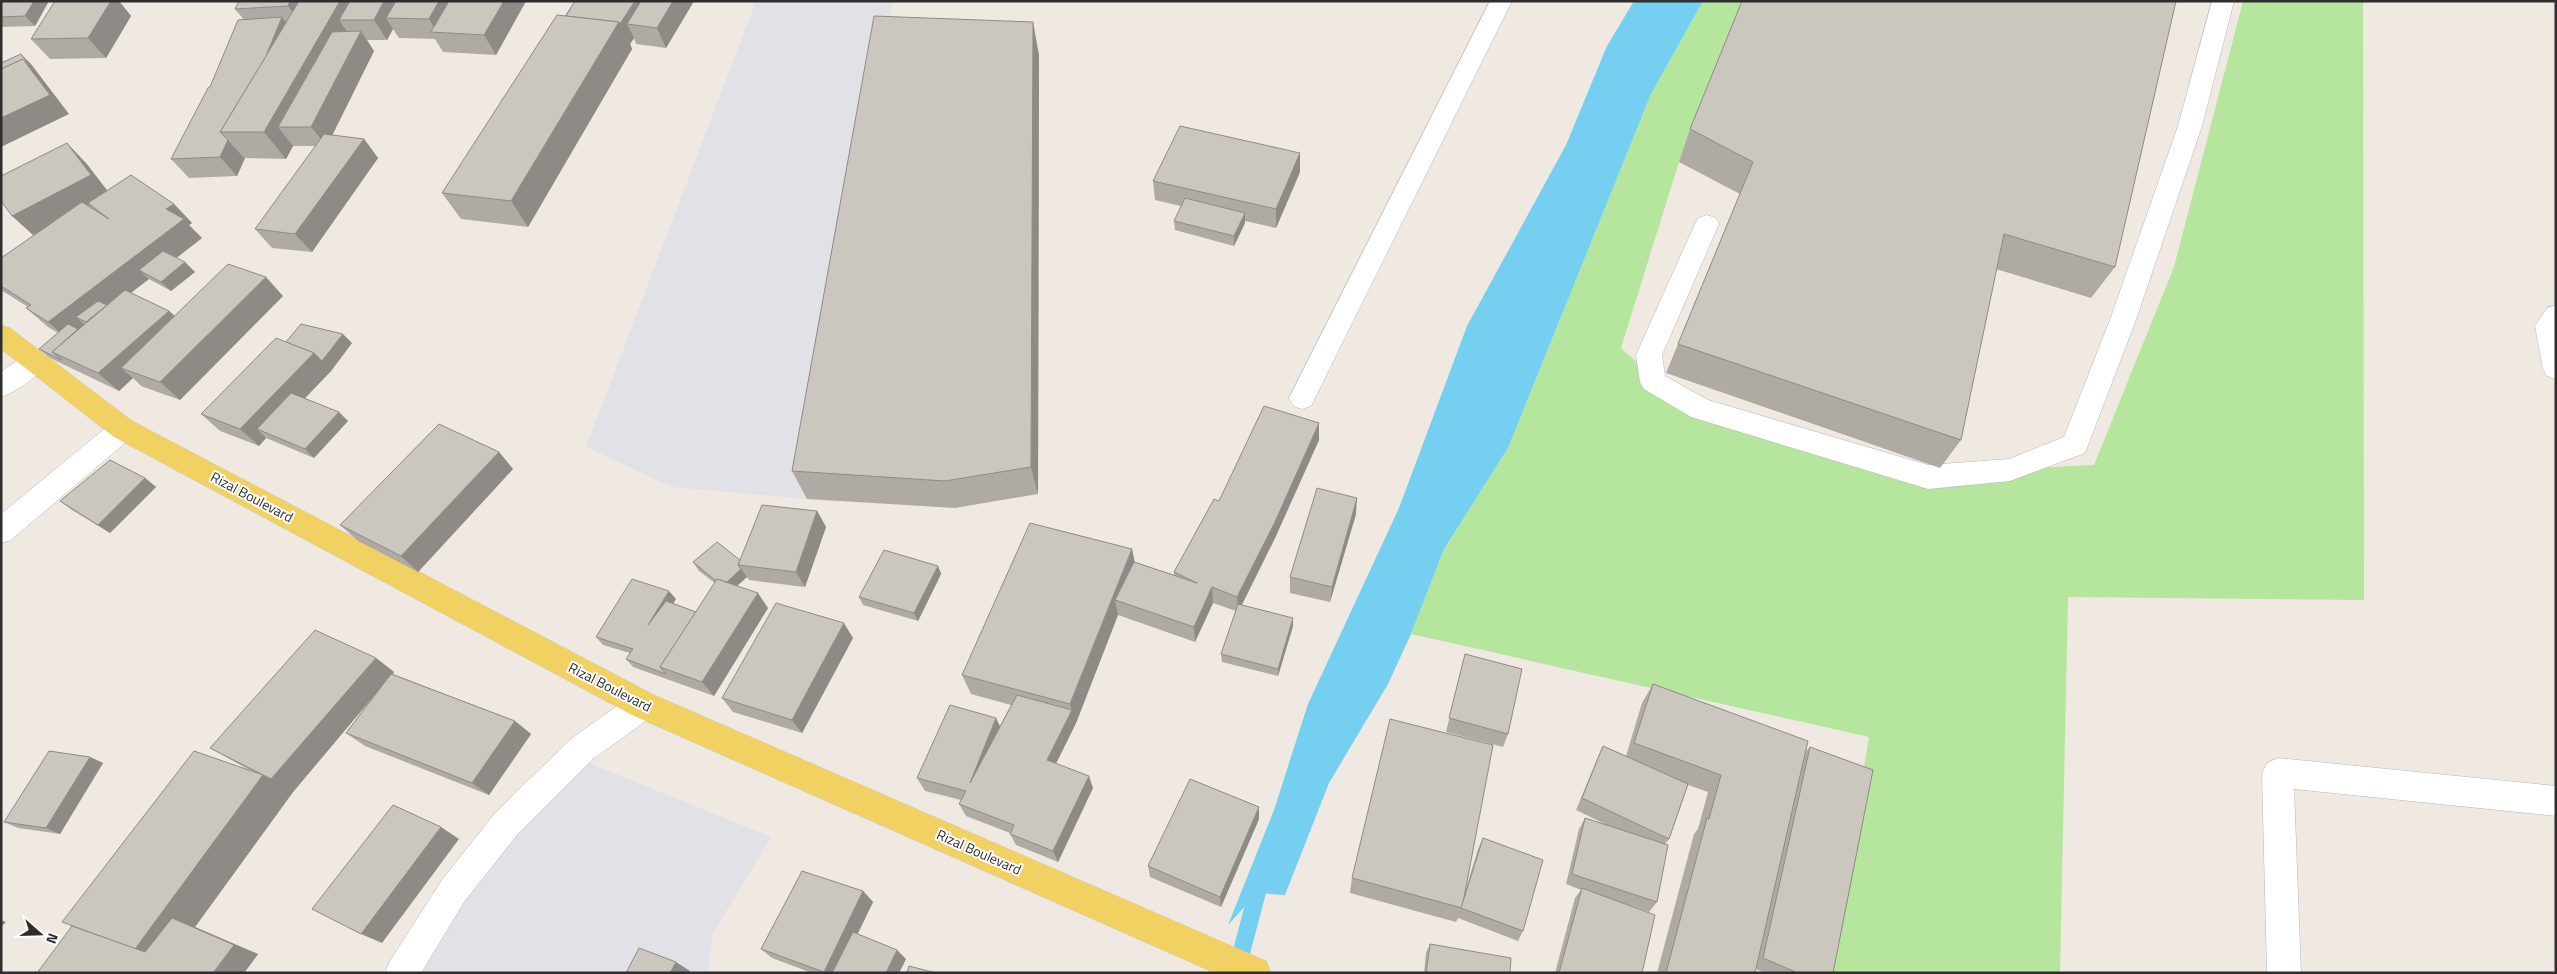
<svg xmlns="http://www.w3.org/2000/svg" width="2557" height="974" font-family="'Titillium Web',sans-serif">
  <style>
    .industrial { fill: #e3e1e8 }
    .green { fill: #b6e59e }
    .water { fill: #75cff0 }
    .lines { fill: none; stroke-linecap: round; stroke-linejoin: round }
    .stream { fill: #75cff0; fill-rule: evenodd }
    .minor-casing { stroke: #b4b7c1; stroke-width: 1 }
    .major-casing { stroke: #c9c9c9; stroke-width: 1 }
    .minor { fill: #fff; fill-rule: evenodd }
    .major { fill: #f2d163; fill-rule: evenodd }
    .wall { fill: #afaba4 }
    .shaded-wall { fill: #8e8b86 }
    .building { fill: #cbc7bf; stroke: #8e8b86 }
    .labels { text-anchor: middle; stroke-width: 4; stroke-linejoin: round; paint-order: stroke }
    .street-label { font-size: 14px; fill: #2e2e2e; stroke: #fff }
  </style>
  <rect width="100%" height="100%" fill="#efe9e1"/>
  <g class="industrial">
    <path d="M756,1H893L807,499L672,487L586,447Z"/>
    <path d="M557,750L771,837L712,935L708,973H416Z"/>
  </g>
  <path class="green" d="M1703,1H1744L1679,162L1621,348L1682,403L1949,472L2094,465L2174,267L2243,1H2363L2364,600L2068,597L2060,973H1830L1869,737L1411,634L1444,549L1508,448L1651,94Z"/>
  <path class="water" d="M1634,1H1703L1651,94L1508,448L1444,549L1411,634L1388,684L1329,783L1285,895L1257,893L1228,925L1274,810L1308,704L1399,508L1467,326L1566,145L1607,46Z"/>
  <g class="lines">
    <path class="stream" d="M1265,865L1271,868L1274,874L1266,893L1246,969L1245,973H1229L1228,969L1248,893L1259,868Z"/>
    <defs>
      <g id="minor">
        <path d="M1490,1H1512L1311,406L1302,409L1293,406L1289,398Z"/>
        <path d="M2212,1H2234L2202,126L2137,317L2085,453L2010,481L1928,489L1691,417L1644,389L1640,382L1636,355L1695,224L1698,218L1707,215L1716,218L1719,224L1662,355L1665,376L1708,400L1928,465L2009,459L2064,437L2111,317L2178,126Z"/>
        <path d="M2556,305V379L2547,376L2543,369L2535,326L2547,308Z"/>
        <path d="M35,351L44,354L48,361C40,376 17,391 1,397V372L26,354Z"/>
        <path d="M123,418L132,421L136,429L132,437L11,540L1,543V514L114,421Z"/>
        <path d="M643,691L654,695L658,705L654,715L593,759L517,835L464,902L421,973H385L390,961L442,880L495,813L571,739L632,695Z"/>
        <path d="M2278,758L2556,786V816L2294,789L2301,973H2267L2262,773L2267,763Z"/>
      </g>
      <path id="major" d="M1,325L10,328L132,421L654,695L1266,961L1271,973H1215L632,715L114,437L1,349Z"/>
    </defs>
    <use href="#minor" class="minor-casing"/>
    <use href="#major" class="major-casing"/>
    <use href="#minor" class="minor"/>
    <use href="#major" class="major"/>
  </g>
  <g class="wall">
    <path d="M1,1H49L35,26L1,27Z"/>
    <path d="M55,1H119L131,16L106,58L50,59L31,39Z"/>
    <path d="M239,1H526L496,55L443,52L435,39L399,38L393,29L387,40H367L374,51L332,135L364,139L378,158L312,252L272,248L255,229L316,146H293L286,159L245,158L237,176L189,178L171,159L210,87L244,20L235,9Z"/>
    <path d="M575,1H694L666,48L636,44L634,38L630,44L632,49L528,227L461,219L442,193Z"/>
    <path d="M1039,55L1038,494L955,508L807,499L792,471Z"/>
    <path d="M1690,129L2115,267L2091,298L1996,269L1961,440L1940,468L1666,373L1740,194L1679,162Z"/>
    <path d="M1300,153V172L1276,228L1245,221V223L1234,246L1175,230L1174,221L1181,206L1155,200L1153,181Z"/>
    <path d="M86,163L107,191L174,204L192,223L189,225L202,238L176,258L195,272L171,291L149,279L131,293L169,311L175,316L283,296L180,400L141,386L133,378L119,391L50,358L39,349L58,333L48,327L26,308L28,307L1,290V258L40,231L33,235Z"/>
    <path d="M286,342L352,343L331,371L304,398L348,421L314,458L266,438L259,446L220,431L201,414Z"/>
    <path d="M1319,440L1275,538L1242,605L1293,626L1278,676L1222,662L1221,654L1236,611L1213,603L1195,642L1118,615L1076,723L1056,763L1093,788L1058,862L1016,845L1010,834V833L966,816L959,804L961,800L925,791L917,778L996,718L1000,726L1011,705L971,694L962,675L1132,549L1135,562L1174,575V572L1219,501Z"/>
    <path d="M499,452L513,469L418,572L358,541L340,525Z"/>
    <path d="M145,478L156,487L110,533L72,510L60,501Z"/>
    <path d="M817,511L826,527L805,587L749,580L747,577L737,586L768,608L714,696L633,667L626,659L630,653L603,645L596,637L676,599L673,603L696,612L715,583L699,571L693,562L740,560Z"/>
    <path d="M1356,514L1330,602L1290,593V577Z"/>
    <path d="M938,566L941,574L918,621L863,605L859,597Z"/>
    <path d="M853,638L802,733L733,712L722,698Z"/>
    <path d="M1465,654L1508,734L1503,747L1446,732Z"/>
    <path d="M376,658L394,672L393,674L515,721L531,734L489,795L365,746L346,733L372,698L293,792L195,927L258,954L244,973H37L145,952L251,771L210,748Z"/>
    <path d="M1653,684L1806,751L1810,747L1833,973H1765L1756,969L1755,973H1657L1694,834L1698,829L1708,792L1688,785L1669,839L1665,844L1657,902L1649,912L1632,906L1642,973H1555L1575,898L1581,890L1566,884L1579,829L1585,818L1607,825L1576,810L1597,759L1603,746L1626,756L1642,703Z"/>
    <path d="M90,757L103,763L60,834L18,828L4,822Z"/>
    <path d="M1259,819L1221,907L1150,877L1148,866Z"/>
    <path d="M1483,838L1523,931L1518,941L1458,918L1456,922L1350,893L1352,878L1464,895L1478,849Z"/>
    <path d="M863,891L873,902L857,934L906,959L899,973H812L772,958L761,949Z"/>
    <path d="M1430,944L1510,973H1424L1426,953Z"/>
  </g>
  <g class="shaded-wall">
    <path d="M34,1H49L35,26L25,16Z"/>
    <path d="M111,1H119L131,16L106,58L88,38Z"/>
    <path d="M290,1H314L303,26L288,6Z"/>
    <path d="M340,1H375L339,20L353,40L278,127L293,146L286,159L264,132Z"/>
    <path d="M384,1H408L386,18L393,29L387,40L374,20Z"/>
    <path d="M439,1H462L437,32L429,19Z"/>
    <path d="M504,1H526L496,55L484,35Z"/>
    <path d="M635,1H657L627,24L634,38L630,44L632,49L528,227L511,201L619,22Z"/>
    <path d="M673,1H694L666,48L657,28Z"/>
    <path d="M282,17L296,37L232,132Z"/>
    <path d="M1033,22L1039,55L1038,494L1031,467Z"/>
    <path d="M361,31L374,51L327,146L311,127Z"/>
    <path d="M21,54L31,64L69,114L1,147V118L23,59Z"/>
    <path d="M364,139L378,158L312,252L295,234Z"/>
    <path d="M228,140L244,158H245L237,176L220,157Z"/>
    <path d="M67,143L86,163L110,194L33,235L12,216Z"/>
    <path d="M1300,153V172L1276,228V209Z"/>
    <path d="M174,204L192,223L189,225L202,238L152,277L139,270L149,279L90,324L76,317L87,327L69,340L48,322L166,209Z"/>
    <path d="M1245,213V223L1234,246V236Z"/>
    <path d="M185,262L195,272L171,291L161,282Z"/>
    <path d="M266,277L283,296L180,400L160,382Z"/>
    <path d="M169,311L189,329L121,368L133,378L119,391L98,373Z"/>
    <path d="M343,334L352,343L331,371L270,435L257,429L266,438L259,446L240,429L314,353Z"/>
    <path d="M339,412L348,421L314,458L305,449Z"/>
    <path d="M1319,423V440L1275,538L1238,612L1237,597Z"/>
    <path d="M499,452L513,469L418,572L401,556Z"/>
    <path d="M145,478L156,487L110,533L98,525Z"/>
    <path d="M1357,498L1356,514L1330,602L1332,587Z"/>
    <path d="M817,511L826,527L805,587L796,572Z"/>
    <path d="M1132,549L1136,570L1115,600L1118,615L1076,723L1052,772L1047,760L1072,710L1070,704Z"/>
    <path d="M938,566L941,574L918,621L914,613Z"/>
    <path d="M741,569L747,577L728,594L723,586Z"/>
    <path d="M1212,587L1213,603L1195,642L1194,627Z"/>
    <path d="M669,591L676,599L654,633L648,625Z"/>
    <path d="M758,593L768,608L714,696L702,682Z"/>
    <path d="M1293,618V626L1278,676V669Z"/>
    <path d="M844,623L853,638L802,733L792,720Z"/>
    <path d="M376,658L394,672L293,792L195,927L258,954L244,973H213L171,962L135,949L263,775Z"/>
    <path d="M996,718L1002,731L970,783Z"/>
    <path d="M515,721L531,734L489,795L472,783Z"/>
    <path d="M90,757L103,763L60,834L46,828Z"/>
    <path d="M1089,776L1093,788L1058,862L1053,851Z"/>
    <path d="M1259,807V819L1221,907L1220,897Z"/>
    <path d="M441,827L459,839L382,943L361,934Z"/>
    <path d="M863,891L873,902L839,973H825L824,972Z"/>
    <path d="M1,920L6,922L1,927Z"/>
    <path d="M897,950L906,959L899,973H886Z"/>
    <path d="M676,962L690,971L689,973H670Z"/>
  </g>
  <g class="building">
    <path d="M1,1H34L25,16L1,17Z"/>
    <path d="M55,1H111L88,38L31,39Z"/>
    <path d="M239,1H290L288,6L235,9Z"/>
    <path d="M299,1H340L264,132H220Z"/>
    <path d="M350,1H384L374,20H339Z"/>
    <path d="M396,1H439L429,19L386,18Z"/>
    <path d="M449,1H504L484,35L431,32Z"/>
    <path d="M575,1H635L620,24L619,22L566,16Z"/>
    <path d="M641,1H673L657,28L627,24Z"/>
    <path d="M1742,1H2176L2115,267L2004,234L1961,440L1678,344L1753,162L1690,129Z"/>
    <path d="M557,15L619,22L511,201L442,193Z"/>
    <path d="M874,16L1033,22L1031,467L945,481L792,471Z"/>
    <path d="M282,17L266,56L220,132L228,140L220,157L171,159L208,88L210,87L238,20Z"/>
    <path d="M361,31L311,127H278L332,32Z"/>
    <path d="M21,54L32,68L23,59L1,69V63Z"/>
    <path d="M23,59L50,95L1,118V69Z"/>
    <path d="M1180,126L1300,153L1276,209L1153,181Z"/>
    <path d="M324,134L364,139L295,234L255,229Z"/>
    <path d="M67,143L91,175L12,216L1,201V176Z"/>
    <path d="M131,175L174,204L166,209L184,219L48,322L26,308L31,305L1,286V258L82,202L109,219L88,203Z"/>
    <path d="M1185,198L1245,213L1234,236L1174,221Z"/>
    <path d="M163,251L185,262L161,282L139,270Z"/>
    <path d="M228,264L266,277L160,382L121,368Z"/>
    <path d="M125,290L169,311L98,373L52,352Z"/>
    <path d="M98,301L107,305L86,322L76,317Z"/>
    <path d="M68,324L78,329L52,352L62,360L39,349Z"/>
    <path d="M301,324L343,334L322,361L314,353L286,342Z"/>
    <path d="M276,338L314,353L240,429L201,414Z"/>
    <path d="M291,393L339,412L305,449L257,429Z"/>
    <path d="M1264,406L1319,423L1275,522L1237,597L1212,587L1194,627L1115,600L1134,562L1197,583L1174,572L1214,499L1219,501Z"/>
    <path d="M439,424L499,452L401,556L340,525Z"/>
    <path d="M110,460L145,478L98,525L60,501Z"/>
    <path d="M1317,488L1357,498L1332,587L1290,577Z"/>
    <path d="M762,505L817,511L796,572L738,565Z"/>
    <path d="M1030,523L1132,549L1070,704L962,675Z"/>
    <path d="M717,542L740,560L738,565L741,569L727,582L717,579L716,581L693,562Z"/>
    <path d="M884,550L938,566L914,613L859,597Z"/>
    <path d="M632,579L669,591L648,625L666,601L696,612L660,667L666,674L626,659L633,649L596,637Z"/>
    <path d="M717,579L758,593L702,682L660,667Z"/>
    <path d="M776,603L844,623L792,720L722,698Z"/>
    <path d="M1238,604L1293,618L1278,669L1221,654Z"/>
    <path d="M315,630L376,658L271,779L210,748Z"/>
    <path d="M1465,654L1522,669L1508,734L1449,718Z"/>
    <path d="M391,674L515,721L472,783L346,733Z"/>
    <path d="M1653,684L1808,741L1755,973H1666L1707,818L1709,819L1721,775L1634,743Z"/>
    <path d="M1017,695L1072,710L1047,760L1089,776L1053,851L1010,834L1014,825L959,804L966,791L917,778L950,705L996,718L970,783Z"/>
    <path d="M1390,719L1493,745L1462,908L1352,878Z"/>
    <path d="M1603,746L1688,784L1669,839L1582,798Z"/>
    <path d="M1810,747L1873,770L1833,973H1798L1763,958Z"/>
    <path d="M49,751L90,757L46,828L4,822Z"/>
    <path d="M194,751L263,775L135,949L62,922Z"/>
    <path d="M1190,779L1259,807L1220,897L1148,866Z"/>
    <path d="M393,805L441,827L361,934L312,909Z"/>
    <path d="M1585,818L1668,845L1657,902L1572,874Z"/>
    <path d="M1483,838L1543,860L1523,931L1461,908Z"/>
    <path d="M802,871L863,891L824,972L761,949Z"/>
    <path d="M1582,888L1655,915L1642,973H1559Z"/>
    <path d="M172,918L234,945L213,973H37L72,926L145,952Z"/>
    <path d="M853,932L897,950L886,973H832Z"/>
    <path d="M1430,944L1511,958L1510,973H1426Z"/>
    <path d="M639,948L676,962L670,973H626Z"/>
    <path d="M909,966L936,973H907Z"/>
  </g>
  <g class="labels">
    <g class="street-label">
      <text transform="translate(252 497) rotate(28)" y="5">Rizal Boulevard</text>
      <text transform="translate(610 687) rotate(27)" y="5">Rizal Boulevard</text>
      <text transform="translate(979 852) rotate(24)" y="5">Rizal Boulevard</text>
    </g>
  </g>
  <rect width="2557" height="974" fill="none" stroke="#2e2e2e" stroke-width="5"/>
  <g transform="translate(40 934) rotate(110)" stroke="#ffffff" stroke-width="4" paint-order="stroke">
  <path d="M0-4L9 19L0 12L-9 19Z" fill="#2e2e2e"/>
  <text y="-8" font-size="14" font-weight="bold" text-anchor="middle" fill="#2e2e2e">N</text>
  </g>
</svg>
